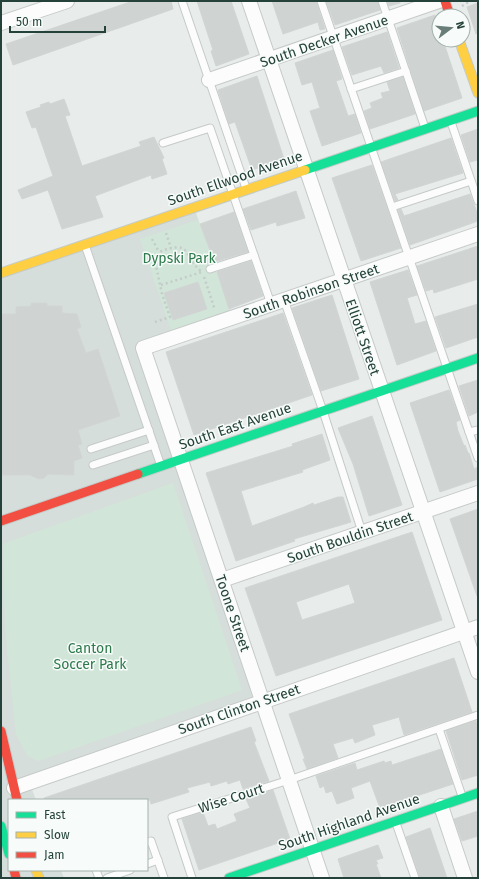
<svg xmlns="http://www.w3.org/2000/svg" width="479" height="879" font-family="'Fira Sans',sans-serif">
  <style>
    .built { fill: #d6dedb }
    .green { fill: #d1e6d8 }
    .building { fill: #cfd4d2; stroke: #d1d6d4; fill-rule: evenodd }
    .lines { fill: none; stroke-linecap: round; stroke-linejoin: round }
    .lane-casing { stroke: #c5cac8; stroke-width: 9 }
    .street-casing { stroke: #c5cac8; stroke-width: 16 }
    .fast-casing { stroke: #c3cbc8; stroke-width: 11 }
    .slow-casing { stroke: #c3cbc8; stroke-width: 11 }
    .jam-casing { stroke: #c3cbc8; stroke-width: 11 }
    .path { stroke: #c3ccca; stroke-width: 2.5; stroke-dasharray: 2 3; stroke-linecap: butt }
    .lane { stroke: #fcfcfc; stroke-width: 7 }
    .street { stroke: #fcfcfc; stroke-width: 14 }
    .fast { stroke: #16e098; stroke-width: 9 }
    .slow { stroke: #ffcf43; stroke-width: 9 }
    .jam { stroke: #f24e42; stroke-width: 9 }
    .labels { text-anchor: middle; stroke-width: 3; stroke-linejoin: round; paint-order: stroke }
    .street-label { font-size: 14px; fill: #24423a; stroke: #f7fbf9 }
    .park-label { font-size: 14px; fill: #2d7a4b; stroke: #f7fbf9 }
  </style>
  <rect width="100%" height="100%" fill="#e8edeb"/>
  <path class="built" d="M194,207L231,316L148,344L264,703L30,784L36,800H9V870H61L64,878H1V270Z"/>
  <g class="green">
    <path d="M198,220L214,264L207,266L210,274L217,272L230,310L171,330L140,239Z"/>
    <path d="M173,483L242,690L38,761L27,755L16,734L5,627L3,544Z"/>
  </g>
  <g class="building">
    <path d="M133,1H171L173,9L13,65L6,44Z"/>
    <path d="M197,1H231L249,54L216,66L211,51L213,50Z"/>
    <path d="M272,1H316L325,29L320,30L318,22L283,34Z"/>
    <path d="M326,1H377L380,10L335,25Z"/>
    <path d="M387,1H400V3L389,6Z"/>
    <path d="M478,3V33L476,34L467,7Z"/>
    <path d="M435,15L439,30V40H443L462,98L424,111L397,28Z"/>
    <path d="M387,32L399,68L384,73L381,66L352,75L342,47Z"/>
    <path d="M333,50L342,79L336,81L348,116L355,114L361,133L322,146L310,111L320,108L312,82L302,85L295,63Z"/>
    <path d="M257,76L284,159L252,170L235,122L229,124L218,90Z"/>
    <path d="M403,77L415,114L370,129L364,111L372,108L370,103L383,98L381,93L390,91L387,82Z"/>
    <path d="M64,99L70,115L65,116L82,166L141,146L139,142L154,137L164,158L162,159L167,174L152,179L151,175L95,196L103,217L62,229L48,190L22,199L18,190L53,176L36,127L32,128L26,112L41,107L40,105L49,102L50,104Z"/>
    <path d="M478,129V160L470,162L461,135Z"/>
    <path d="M451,138L463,173L395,194L398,200L395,201L381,162Z"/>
    <path d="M372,165L401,248L361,261L332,178Z"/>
    <path d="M296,191L305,218L277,226L276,222L251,230L243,209Z"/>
    <path d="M470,194L478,215V221L410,245L398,210L401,209L404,216Z"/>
    <path d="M234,212L248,252L214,262L200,224Z"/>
    <path d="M478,246V279L434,293L433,289L426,291L417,266Z"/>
    <path d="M251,261L263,296L229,309L217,272Z"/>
    <path d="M408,270L417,295L407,298L415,324L426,321L436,351L397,365L370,282Z"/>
    <path d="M198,282L207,309L173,320L164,293Z"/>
    <path d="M332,295L359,379L321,391L292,308Z"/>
    <path d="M31,303H47V306H62V313L77,314L81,327L77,329L86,353L98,349L120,416L78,430L82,444L78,445L82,458L74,461V475L48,474L44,478L39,479L30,475H2L1,314H16V307L31,306Z"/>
    <path d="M478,304V337L446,348L435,317Z"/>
    <path d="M283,313L312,395L194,435L166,352Z"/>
    <path d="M478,380V412L469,416L459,386Z"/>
    <path d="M449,390L460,420L456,422L458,431L464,446L465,445L468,453H469L474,469L478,467V479L440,492L410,403Z"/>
    <path d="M372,416L402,505L369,516L353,464L338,428Z"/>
    <path d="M322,434L330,460L302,470L303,472L241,491L252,526L304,507L313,503L314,505L338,497H343L351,522L294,539L295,541L236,561L206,473L293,446L292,444Z"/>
    <path d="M478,509V596H477L450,519Z"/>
    <path d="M412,532L442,620L276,676L245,588ZM349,584L355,603L302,620L296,602Z"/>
    <path d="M454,658L472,712L404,735L399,717L372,725L375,735L355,743L353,738L333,744L338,758L307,769L303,759H305L289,714Z"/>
    <path d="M476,721L478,726V775L462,780L446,731Z"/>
    <path d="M251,727L256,741L254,742L269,781L243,789L240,780L228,784L227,781L211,786L210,782L187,788L189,792L151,804L150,800H44V798Z"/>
    <path d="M441,749L453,784L380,808L370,781L351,788L354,798L337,804L332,791L326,793L324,786L320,788L316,776L355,763L357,770L384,761L385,763L391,761L392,765Z"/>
    <path d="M273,790L290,839L199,870L182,819L203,812L208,826L215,824L217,829L237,821L234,814L250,808L246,799Z"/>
    <path d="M478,811V836L462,841L454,819Z"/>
    <path d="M430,828L443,866L447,878H420L406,837Z"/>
    <path d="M378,845L383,858L376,860L378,864H376L381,878H344L338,859Z"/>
  </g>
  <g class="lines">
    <defs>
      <g id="lane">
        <path d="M182,1L246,188"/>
        <path d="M321,1L478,458"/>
        <path d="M382,1L425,128"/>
        <path d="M351,89L406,71"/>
        <path d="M451,122L478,201"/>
        <path d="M163,143L210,128L271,304"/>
        <path d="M392,207L471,181"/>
        <path d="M85,245L161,466"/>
        <path d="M210,269L254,255"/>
        <path d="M284,300L323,411L362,532"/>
        <path d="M469,432L478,430"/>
        <path d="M91,449L149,430"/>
        <path d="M93,465L154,445"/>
        <path d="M439,729L462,796"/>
        <path d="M396,823L415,878"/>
        <path d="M147,842L151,841L164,878"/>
        <path d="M147,864L158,860"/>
        <path d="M96,870L99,878"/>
        <path d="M107,878L130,870"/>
        <path d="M192,878L172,817L289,780L478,715"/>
      </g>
      <g id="street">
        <path d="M249,1L478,672"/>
        <path d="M1,23L67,1"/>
        <path d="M209,80L439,1"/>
        <path d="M222,580L478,493"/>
        <path d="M14,788L478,627"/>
        <path d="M441,806L465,878"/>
        <path d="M322,878L143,348L478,234"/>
      </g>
      <g id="fast">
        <path d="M305,170L478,111"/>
        <path d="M138,474L478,358"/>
        <path d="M1,826L9,854"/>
        <path d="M229,878L478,793"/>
      </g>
      <g id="slow">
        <path d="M459,40L478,93"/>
        <path d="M1,273L305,170"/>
        <path d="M36,870L39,878"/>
      </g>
      <g id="jam">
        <path d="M445,1L450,16"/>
        <path d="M1,521L138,474"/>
        <path d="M1,731L17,800"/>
        <path d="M14,870L16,878"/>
      </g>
    </defs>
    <use href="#lane" class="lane-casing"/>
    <use href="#street" class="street-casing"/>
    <use href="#fast" class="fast-casing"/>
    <use href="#slow" class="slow-casing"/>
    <use href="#jam" class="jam-casing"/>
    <g class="path">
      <path d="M462,6L470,1"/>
      <path d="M166,233L171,248"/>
      <path d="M152,239L159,252"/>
      <path d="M204,277L215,310"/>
      <path d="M161,285L202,272"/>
      <path d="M155,322L170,317L162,294L155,261L159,252C193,239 182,256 201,271"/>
    </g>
    <use href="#lane" class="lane"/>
    <use href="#street" class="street"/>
    <use href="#fast" class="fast"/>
    <use href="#slow" class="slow"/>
    <use href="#jam" class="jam"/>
  </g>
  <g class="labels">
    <g class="street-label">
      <text transform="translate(324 41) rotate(-19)" y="5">South Decker Avenue</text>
      <text transform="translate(235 178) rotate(-19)" y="5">South Ellwood Avenue</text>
      <text transform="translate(311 291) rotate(-19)" y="5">South Robinson Street</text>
      <text transform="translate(363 337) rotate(71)" y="5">Elliott Street</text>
      <text transform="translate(235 426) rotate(-19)" y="5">South East Avenue</text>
      <text transform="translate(350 537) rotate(-19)" y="5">South Bouldin Street</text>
      <text transform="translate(233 613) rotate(71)" y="5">Toone Street</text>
      <text transform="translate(239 709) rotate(-19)" y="5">South Clinton Street</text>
      <text transform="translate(231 798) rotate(-18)" y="5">Wise Court</text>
      <text transform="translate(349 822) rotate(-19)" y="5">South Highland Avenue</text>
    </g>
    <g class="park-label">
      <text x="179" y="263">Dypski Park</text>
      <text x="90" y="653">Canton<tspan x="90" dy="16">Soccer Park</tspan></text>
    </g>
  </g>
  <rect width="479" height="879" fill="none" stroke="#24423a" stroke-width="4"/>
  <rect x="8" y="799" width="140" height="72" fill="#f7fbf9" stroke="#a3b1ad"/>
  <rect x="16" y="812" width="20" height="6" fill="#16e098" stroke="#a3b1ad"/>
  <text x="44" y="819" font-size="12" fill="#24423a">Fast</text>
  <rect x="16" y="832" width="20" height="6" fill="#ffcf43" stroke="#a3b1ad"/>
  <text x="44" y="839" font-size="12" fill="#24423a">Slow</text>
  <rect x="16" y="852" width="20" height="6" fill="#f24e42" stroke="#a3b1ad"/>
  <text x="44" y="859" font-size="12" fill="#24423a">Jam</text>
  <g transform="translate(451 28) rotate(74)"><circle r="19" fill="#f7fbf9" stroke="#a3b1ad"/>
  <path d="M0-3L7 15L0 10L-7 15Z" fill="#697e78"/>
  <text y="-6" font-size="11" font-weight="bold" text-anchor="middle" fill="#24423a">N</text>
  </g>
  <path d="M10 26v6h95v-6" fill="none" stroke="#24423a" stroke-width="2"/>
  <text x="16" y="26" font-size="12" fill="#24423a" stroke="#f7fbf9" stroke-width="3" paint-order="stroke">50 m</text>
</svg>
